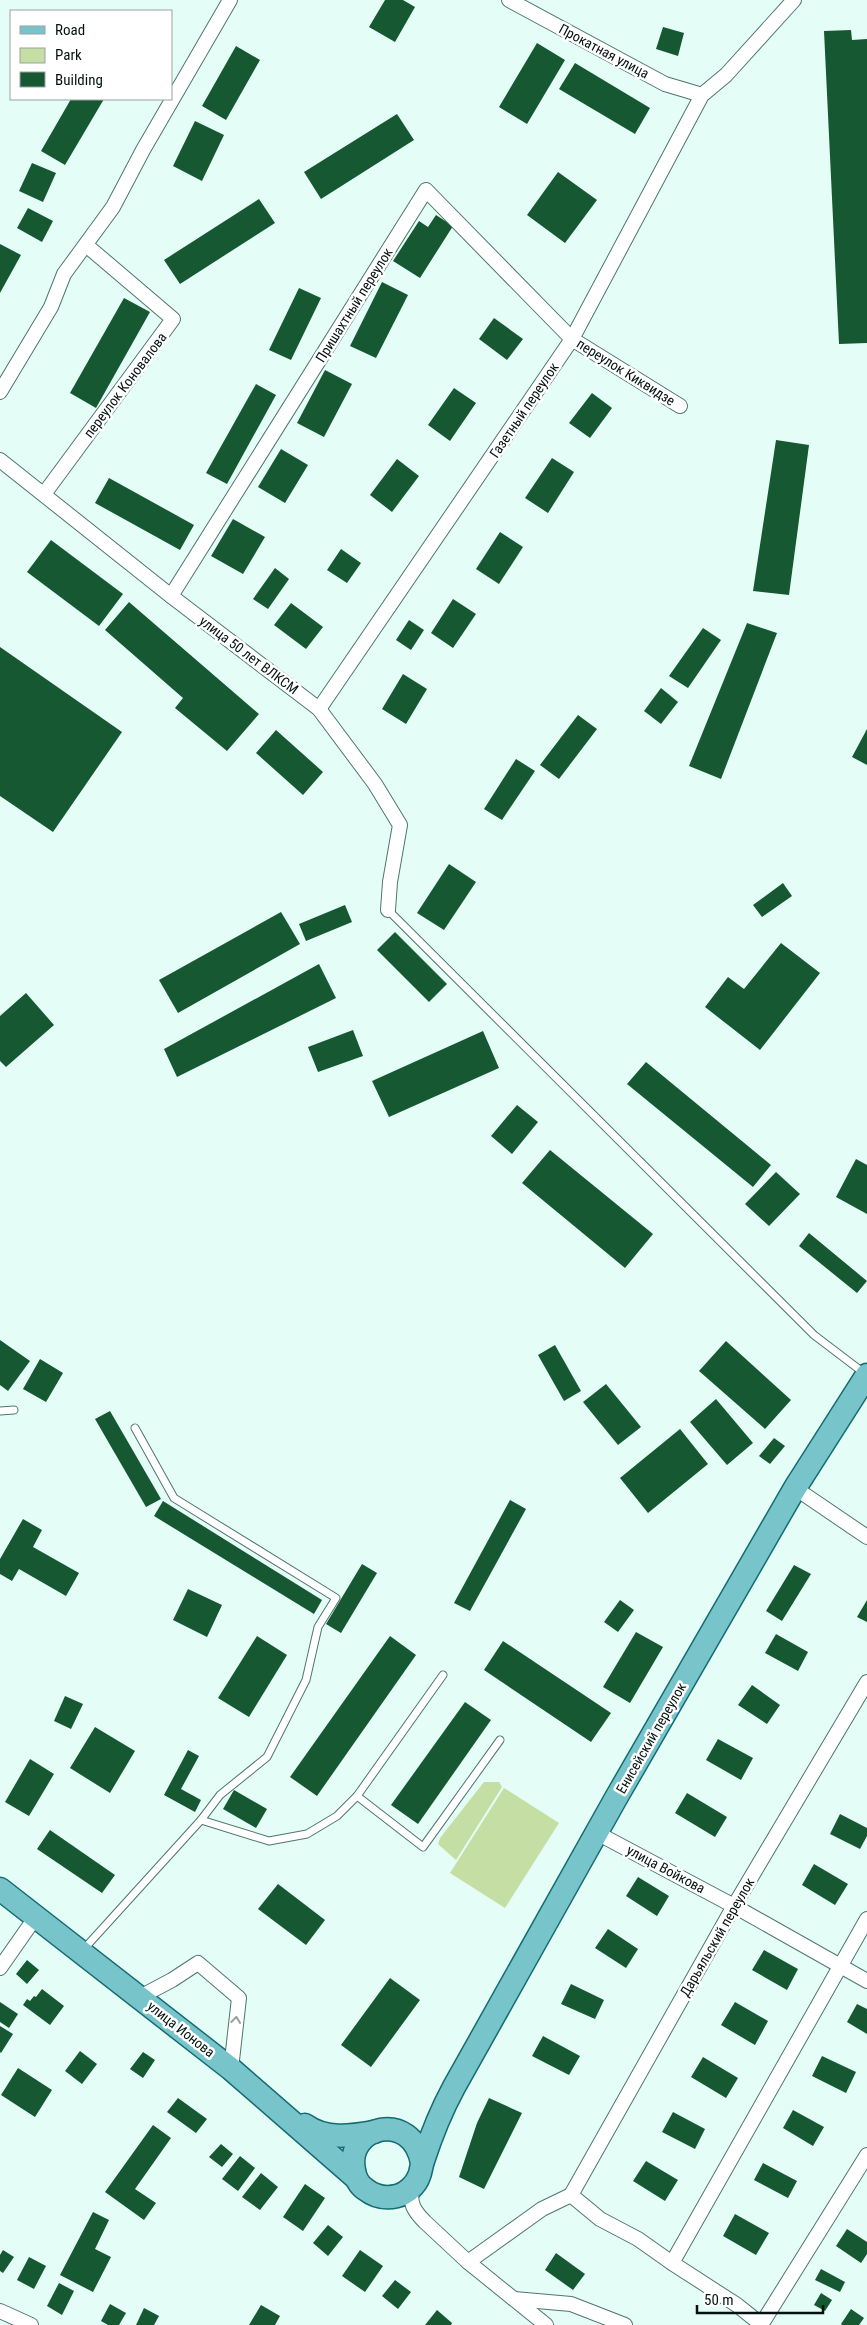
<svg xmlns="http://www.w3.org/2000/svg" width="867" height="2325" font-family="'Roboto Condensed',sans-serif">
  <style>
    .green { fill: #c5dea3 }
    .building { fill: #165831 }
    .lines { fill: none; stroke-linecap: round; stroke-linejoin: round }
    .lane-casing { stroke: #4e766d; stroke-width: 9 }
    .street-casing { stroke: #4e766d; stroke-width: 16 }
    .primary-casing { stroke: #146c72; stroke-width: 25 }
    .lane { stroke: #fff; stroke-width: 7 }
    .street { stroke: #fff; stroke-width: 14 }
    .primary { stroke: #77c4ca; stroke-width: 22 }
    .oneway { stroke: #9ba19f }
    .labels { text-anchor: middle; stroke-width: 5; stroke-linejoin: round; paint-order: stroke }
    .street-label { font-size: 14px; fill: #04130f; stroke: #fff }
  </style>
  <rect width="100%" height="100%" fill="#e4fef7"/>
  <g class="green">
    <path d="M484,1782H499L502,1787L456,1860L438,1844L440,1838Z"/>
    <path d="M504,1788L559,1823L505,1908L450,1873Z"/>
  </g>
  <g class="building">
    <path d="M385,0H403L415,7L395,42L369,27Z"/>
    <path d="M663,27L684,33L678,56L656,49Z"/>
    <path d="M851,30L852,40L867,39V343L839,344L824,31Z"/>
    <path d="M537,43L565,60L527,124L499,107Z"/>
    <path d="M236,46L260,60L226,120L202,106Z"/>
    <path d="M575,63L650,108L635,134L559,89Z"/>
    <path d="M71,99H104L65,165L41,151Z"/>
    <path d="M397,114L414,140L321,199L304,172Z"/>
    <path d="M195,121L224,135L202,181L173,166Z"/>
    <path d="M32,163L56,173L43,202L19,191Z"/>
    <path d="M558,172L597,200L565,243L527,215Z"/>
    <path d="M259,199L275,223L180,284L164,260Z"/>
    <path d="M28,208L53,221L42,242L17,228Z"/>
    <path d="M436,215L453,226L420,278L393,261L419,221L428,227Z"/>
    <path d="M0,244L21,255L0,293Z"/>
    <path d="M382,282L408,295L376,358L350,346Z"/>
    <path d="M299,288L321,298L291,360L269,350Z"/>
    <path d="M124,298L150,312L96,408L70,393Z"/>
    <path d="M494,318L523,339L507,360L479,339Z"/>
    <path d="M325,370L352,384L324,437L297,423Z"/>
    <path d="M256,384L276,395L227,484L206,473Z"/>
    <path d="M454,388L476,403L450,441L428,425Z"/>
    <path d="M592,393L612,408L590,438L569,423Z"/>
    <path d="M776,440L809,445L789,595L753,591Z"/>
    <path d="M281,449L308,465L285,503L258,487Z"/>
    <path d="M552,458L574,472L548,513L525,498Z"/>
    <path d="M397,459L419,476L392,512L370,495Z"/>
    <path d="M109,478L194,525L180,550L95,503Z"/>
    <path d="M233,519L265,537L243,574L211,556Z"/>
    <path d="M500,532L523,547L499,584L476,569Z"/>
    <path d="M51,540L123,594L99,626L27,572Z"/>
    <path d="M341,549L361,563L347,583L327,570Z"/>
    <path d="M275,568L289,579L268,609L253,599Z"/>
    <path d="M453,599L476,614L453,648L431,633Z"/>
    <path d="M129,602L259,714L227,751L175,708L183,698L105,630Z"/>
    <path d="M291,603L323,627L306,649L274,625Z"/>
    <path d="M409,620L424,630L411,650L396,640Z"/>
    <path d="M747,623L777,633L721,779L689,766Z"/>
    <path d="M703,628L721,640L688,688L669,676Z"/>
    <path d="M0,647L122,732L53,832L0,796Z"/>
    <path d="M403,674L427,689L406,724L382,709Z"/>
    <path d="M661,688L678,702L661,724L644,711Z"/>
    <path d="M578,715L597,729L559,779L540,765Z"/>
    <path d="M867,729V765L852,757Z"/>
    <path d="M276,730L323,772L303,795L256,753Z"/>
    <path d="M516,759L535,771L502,820L484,809Z"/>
    <path d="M449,864L476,882L444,930L417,913Z"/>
    <path d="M783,883L792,896L762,917L753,905Z"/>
    <path d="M345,905L352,922L306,941L299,924Z"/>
    <path d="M281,912L300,944L178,1013L159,980Z"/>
    <path d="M395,932L447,984L429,1002L377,950Z"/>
    <path d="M781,943L820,973L760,1050L705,1007L728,977L744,989Z"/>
    <path d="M319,964L336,998L177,1077L164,1049Z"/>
    <path d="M26,993L54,1025L6,1067L0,1061V1016Z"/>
    <path d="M353,1030L363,1056L318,1072L308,1047Z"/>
    <path d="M483,1031L499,1068L389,1117L372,1081Z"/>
    <path d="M646,1062L771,1165L753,1187L627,1084Z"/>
    <path d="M517,1105L538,1122L512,1154L491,1136Z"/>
    <path d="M550,1150L653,1234L625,1268L522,1183Z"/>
    <path d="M856,1159L867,1165V1214L836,1197Z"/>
    <path d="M776,1172L800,1194L769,1226L745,1204Z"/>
    <path d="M809,1233L867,1281L857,1293L799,1246Z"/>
    <path d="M0,1340L30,1361L8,1391L0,1385Z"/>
    <path d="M726,1341L791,1400L765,1429L699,1371Z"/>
    <path d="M555,1345L581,1391L564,1401L538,1355Z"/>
    <path d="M40,1359L63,1373L46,1402L23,1389Z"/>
    <path d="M606,1384L641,1427L618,1445L583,1402Z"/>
    <path d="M716,1399L753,1443L727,1465L690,1422Z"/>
    <path d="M110,1411L161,1499L146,1507L95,1419Z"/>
    <path d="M680,1429L708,1464L648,1513L620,1478Z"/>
    <path d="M774,1438L785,1446L770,1464L759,1456Z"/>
    <path d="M510,1500L526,1509L470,1611L454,1603Z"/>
    <path d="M163,1501L322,1600L314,1614L154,1516Z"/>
    <path d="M23,1519L42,1530L33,1547L79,1573L66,1596L19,1569L12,1581L0,1574V1559Z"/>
    <path d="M362,1564L377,1573L341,1633L326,1624Z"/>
    <path d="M794,1565L811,1574L782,1621L766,1611Z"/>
    <path d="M188,1589L222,1605L207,1637L173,1620Z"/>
    <path d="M620,1600L634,1610L618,1632L604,1622Z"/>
    <path d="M867,1600V1622L857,1617Z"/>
    <path d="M636,1632L663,1647L630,1703L603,1687Z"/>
    <path d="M776,1634L808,1652L798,1671L765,1653Z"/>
    <path d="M257,1636L287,1655L249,1717L218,1698Z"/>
    <path d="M390,1636L416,1655L317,1796L290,1777Z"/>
    <path d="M503,1641L611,1713L591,1742L484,1670Z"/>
    <path d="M752,1685L780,1705L767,1724L738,1705Z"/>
    <path d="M65,1696L83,1704L71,1729L54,1721Z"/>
    <path d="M465,1702L491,1720L418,1824L391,1805Z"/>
    <path d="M95,1727L135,1751L110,1793L70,1768Z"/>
    <path d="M718,1739L753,1758L741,1780L706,1760Z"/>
    <path d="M188,1750L199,1756L181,1789L201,1800L195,1812L164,1795Z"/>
    <path d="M30,1759L54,1774L29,1816L5,1802Z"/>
    <path d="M234,1790L267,1809L256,1828L223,1809Z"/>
    <path d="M687,1793L727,1817L715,1837L675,1813Z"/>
    <path d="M840,1814L867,1828V1836L860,1849L830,1834Z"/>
    <path d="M50,1830L115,1875L102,1893L37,1849Z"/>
    <path d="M814,1864L848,1884L835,1905L802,1885Z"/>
    <path d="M638,1877L669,1896L657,1916L626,1896Z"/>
    <path d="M278,1884L325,1920L306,1945L258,1909Z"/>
    <path d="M608,1929L638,1949L626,1968L595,1948Z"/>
    <path d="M764,1950L798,1969L787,1990L752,1970Z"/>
    <path d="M27,1960L39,1970L27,1984L16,1974Z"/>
    <path d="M390,1978L420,2000L371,2067L341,2045Z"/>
    <path d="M571,1984L604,2000L595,2019L561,2004Z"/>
    <path d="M42,1989L64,2006L50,2025L23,2005L27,1999L30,2001L34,1996L36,1997Z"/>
    <path d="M0,2002L18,2014L9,2028L0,2022Z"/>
    <path d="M735,2002L768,2021L755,2045L721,2025Z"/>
    <path d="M857,2004L867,2009V2034L847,2022Z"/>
    <path d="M0,2026L13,2034L1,2053L0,2052Z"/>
    <path d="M543,2036L580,2056L569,2075L532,2056Z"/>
    <path d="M80,2051L97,2064L82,2084L65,2071Z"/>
    <path d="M143,2052L155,2060L143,2078L130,2069Z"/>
    <path d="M822,2056L856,2072L846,2093L812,2076Z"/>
    <path d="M703,2057L738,2078L726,2098L691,2077Z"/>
    <path d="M18,2068L52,2090L35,2117L1,2095Z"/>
    <path d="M178,2098L207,2119L196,2133L167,2112Z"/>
    <path d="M489,2098L522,2113L484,2189L459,2177L477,2123Z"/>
    <path d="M793,2110L824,2127L813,2146L783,2128Z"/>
    <path d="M673,2112L705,2129L695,2149L662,2132Z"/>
    <path d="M153,2125L171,2138L135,2189L156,2203L144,2220L105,2192Z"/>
    <path d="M221,2144L233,2154L222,2167L209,2157Z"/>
    <path d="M240,2156L255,2168L238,2191L222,2179Z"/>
    <path d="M646,2161L678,2180L665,2201L633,2181Z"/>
    <path d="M763,2163L797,2181L788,2198L754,2180Z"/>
    <path d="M261,2173L278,2187L260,2210L242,2197Z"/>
    <path d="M305,2184L325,2198L303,2231L283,2217Z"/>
    <path d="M93,2212L109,2220L95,2249L111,2257L93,2292L60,2275Z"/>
    <path d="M735,2214L769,2233L756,2255L723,2236Z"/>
    <path d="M328,2225L343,2237L328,2256L313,2243Z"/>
    <path d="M847,2229L867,2242V2254L861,2263L836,2246Z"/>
    <path d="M3,2250L14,2257L3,2273L0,2271V2255Z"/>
    <path d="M360,2250L383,2266L365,2292L342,2276Z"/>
    <path d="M556,2253L585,2274L573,2290L545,2270Z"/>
    <path d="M29,2257L46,2266L34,2289L17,2280Z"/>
    <path d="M821,2269L845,2282L840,2292L815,2280Z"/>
    <path d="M395,2280L411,2292L398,2309L382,2296Z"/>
    <path d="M59,2283L74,2291L62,2315L47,2306Z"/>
    <path d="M821,2293L832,2300L825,2311L814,2305Z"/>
    <path d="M110,2304L126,2313L119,2325H108L101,2321Z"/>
    <path d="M261,2305L280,2316L275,2325H249Z"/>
    <path d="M144,2308L159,2316L154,2325H136Z"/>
    <path d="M851,2309L864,2318L859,2325H842L841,2324Z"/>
    <path d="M437,2310L452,2323L451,2325H425Z"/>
  </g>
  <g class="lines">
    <defs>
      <g id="lane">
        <path d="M388,910L814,1335L864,1373"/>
        <path d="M0,1411L14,1410"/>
        <path d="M135,1428L174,1498L336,1598L318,1627L306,1680L267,1757L220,1795L201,1820"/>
        <path d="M357,1796L443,1675"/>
        <path d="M83,1950L201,1820L269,1841L307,1834L337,1816L357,1796L423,1847L500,1740"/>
      </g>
      <g id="street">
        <path d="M509,0L665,84L702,95"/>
        <path d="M0,392L51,307L64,274L113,207L143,150L230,0"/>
        <path d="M0,460L171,596L319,709L375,784L400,825L390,882L388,910"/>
        <path d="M44,494L173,319L86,245"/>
        <path d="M171,596L426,190L572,339L680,406"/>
        <path d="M319,709L572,339L702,95L726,75L794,0"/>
        <path d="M795,1488L867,1537"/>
        <path d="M597,1833L734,1906L867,1981"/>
        <path d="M0,1968L35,1918"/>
        <path d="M140,1997L172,1980L198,1963L239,1998L231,2069"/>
        <path d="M412,2188C409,2203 414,2211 425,2222L468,2262L546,2325"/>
        <path d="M571,2195L734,1906L867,1682"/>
        <path d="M468,2262L542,2209L571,2195L600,2219L638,2239L672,2263L737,2305L762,2325"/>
        <path d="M672,2263L867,1919"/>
        <path d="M514,2299L571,2304L625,2325"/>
        <path d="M0,2311L31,2325"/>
        <path d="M761,2325L867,2155"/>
      </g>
      <g id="primary">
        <path d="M0,1889L231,2069L355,2177"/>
        <path d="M305,2125C325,2140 351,2136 374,2132"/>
        <path d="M422,2163C412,2109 345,2126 354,2170C355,2177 359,2185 365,2189C375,2197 385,2199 397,2196C406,2194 416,2185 419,2176C421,2172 421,2166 423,2161C431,2136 441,2111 454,2087L616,1798L795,1488L867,1375"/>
      </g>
    </defs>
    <use href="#lane" class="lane-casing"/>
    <use href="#street" class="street-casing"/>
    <use href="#primary" class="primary-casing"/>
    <use href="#lane" class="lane"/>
    <use href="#street" class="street"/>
    <use href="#primary" class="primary"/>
  </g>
  <defs><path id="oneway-chevron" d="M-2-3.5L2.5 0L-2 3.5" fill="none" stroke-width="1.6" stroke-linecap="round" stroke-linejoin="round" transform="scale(1.25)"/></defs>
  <use class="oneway" href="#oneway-chevron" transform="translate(236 2020) rotate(-84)"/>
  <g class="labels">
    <g class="street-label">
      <text transform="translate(604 51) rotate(28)" y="5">Прокатная улица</text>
      <text transform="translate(354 305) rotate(-58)" y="5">Пришахтный переулок</text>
      <text transform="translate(626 372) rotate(32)" y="5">переулок Киквидзе</text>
      <text transform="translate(125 385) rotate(-53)" y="5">переулок Коновалова</text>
      <text transform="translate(524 410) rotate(-56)" y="5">Газетный переулок</text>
      <text transform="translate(249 655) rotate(37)" y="5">улица 50 лет ВЛКСМ</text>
      <text transform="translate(651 1738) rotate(-60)" y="5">Енисейский переулок</text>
      <text transform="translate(666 1869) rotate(28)" y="5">улица Войкова</text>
      <text transform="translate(717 1937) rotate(-60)" y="5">Дарьяльский переулок</text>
      <text transform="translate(181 2029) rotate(38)" y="5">улица Ионова</text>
    </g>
  </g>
  <rect x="10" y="10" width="162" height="90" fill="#ffffff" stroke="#9ba19f"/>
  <rect x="20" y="26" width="25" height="8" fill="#77c4ca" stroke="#9ba19f"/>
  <text x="55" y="35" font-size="15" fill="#04130f">Road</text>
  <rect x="20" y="48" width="25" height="15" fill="#c5dea3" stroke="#9ba19f"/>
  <text x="55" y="60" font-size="15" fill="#04130f">Park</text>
  <rect x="20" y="72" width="25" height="15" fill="#165831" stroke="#9ba19f"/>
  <text x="55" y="85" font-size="15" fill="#04130f">Building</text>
  <path d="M697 2305v8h126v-8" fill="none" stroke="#04130f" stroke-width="2.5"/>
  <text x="704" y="2305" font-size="15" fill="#04130f" stroke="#ffffff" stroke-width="4" paint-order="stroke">50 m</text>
</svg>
